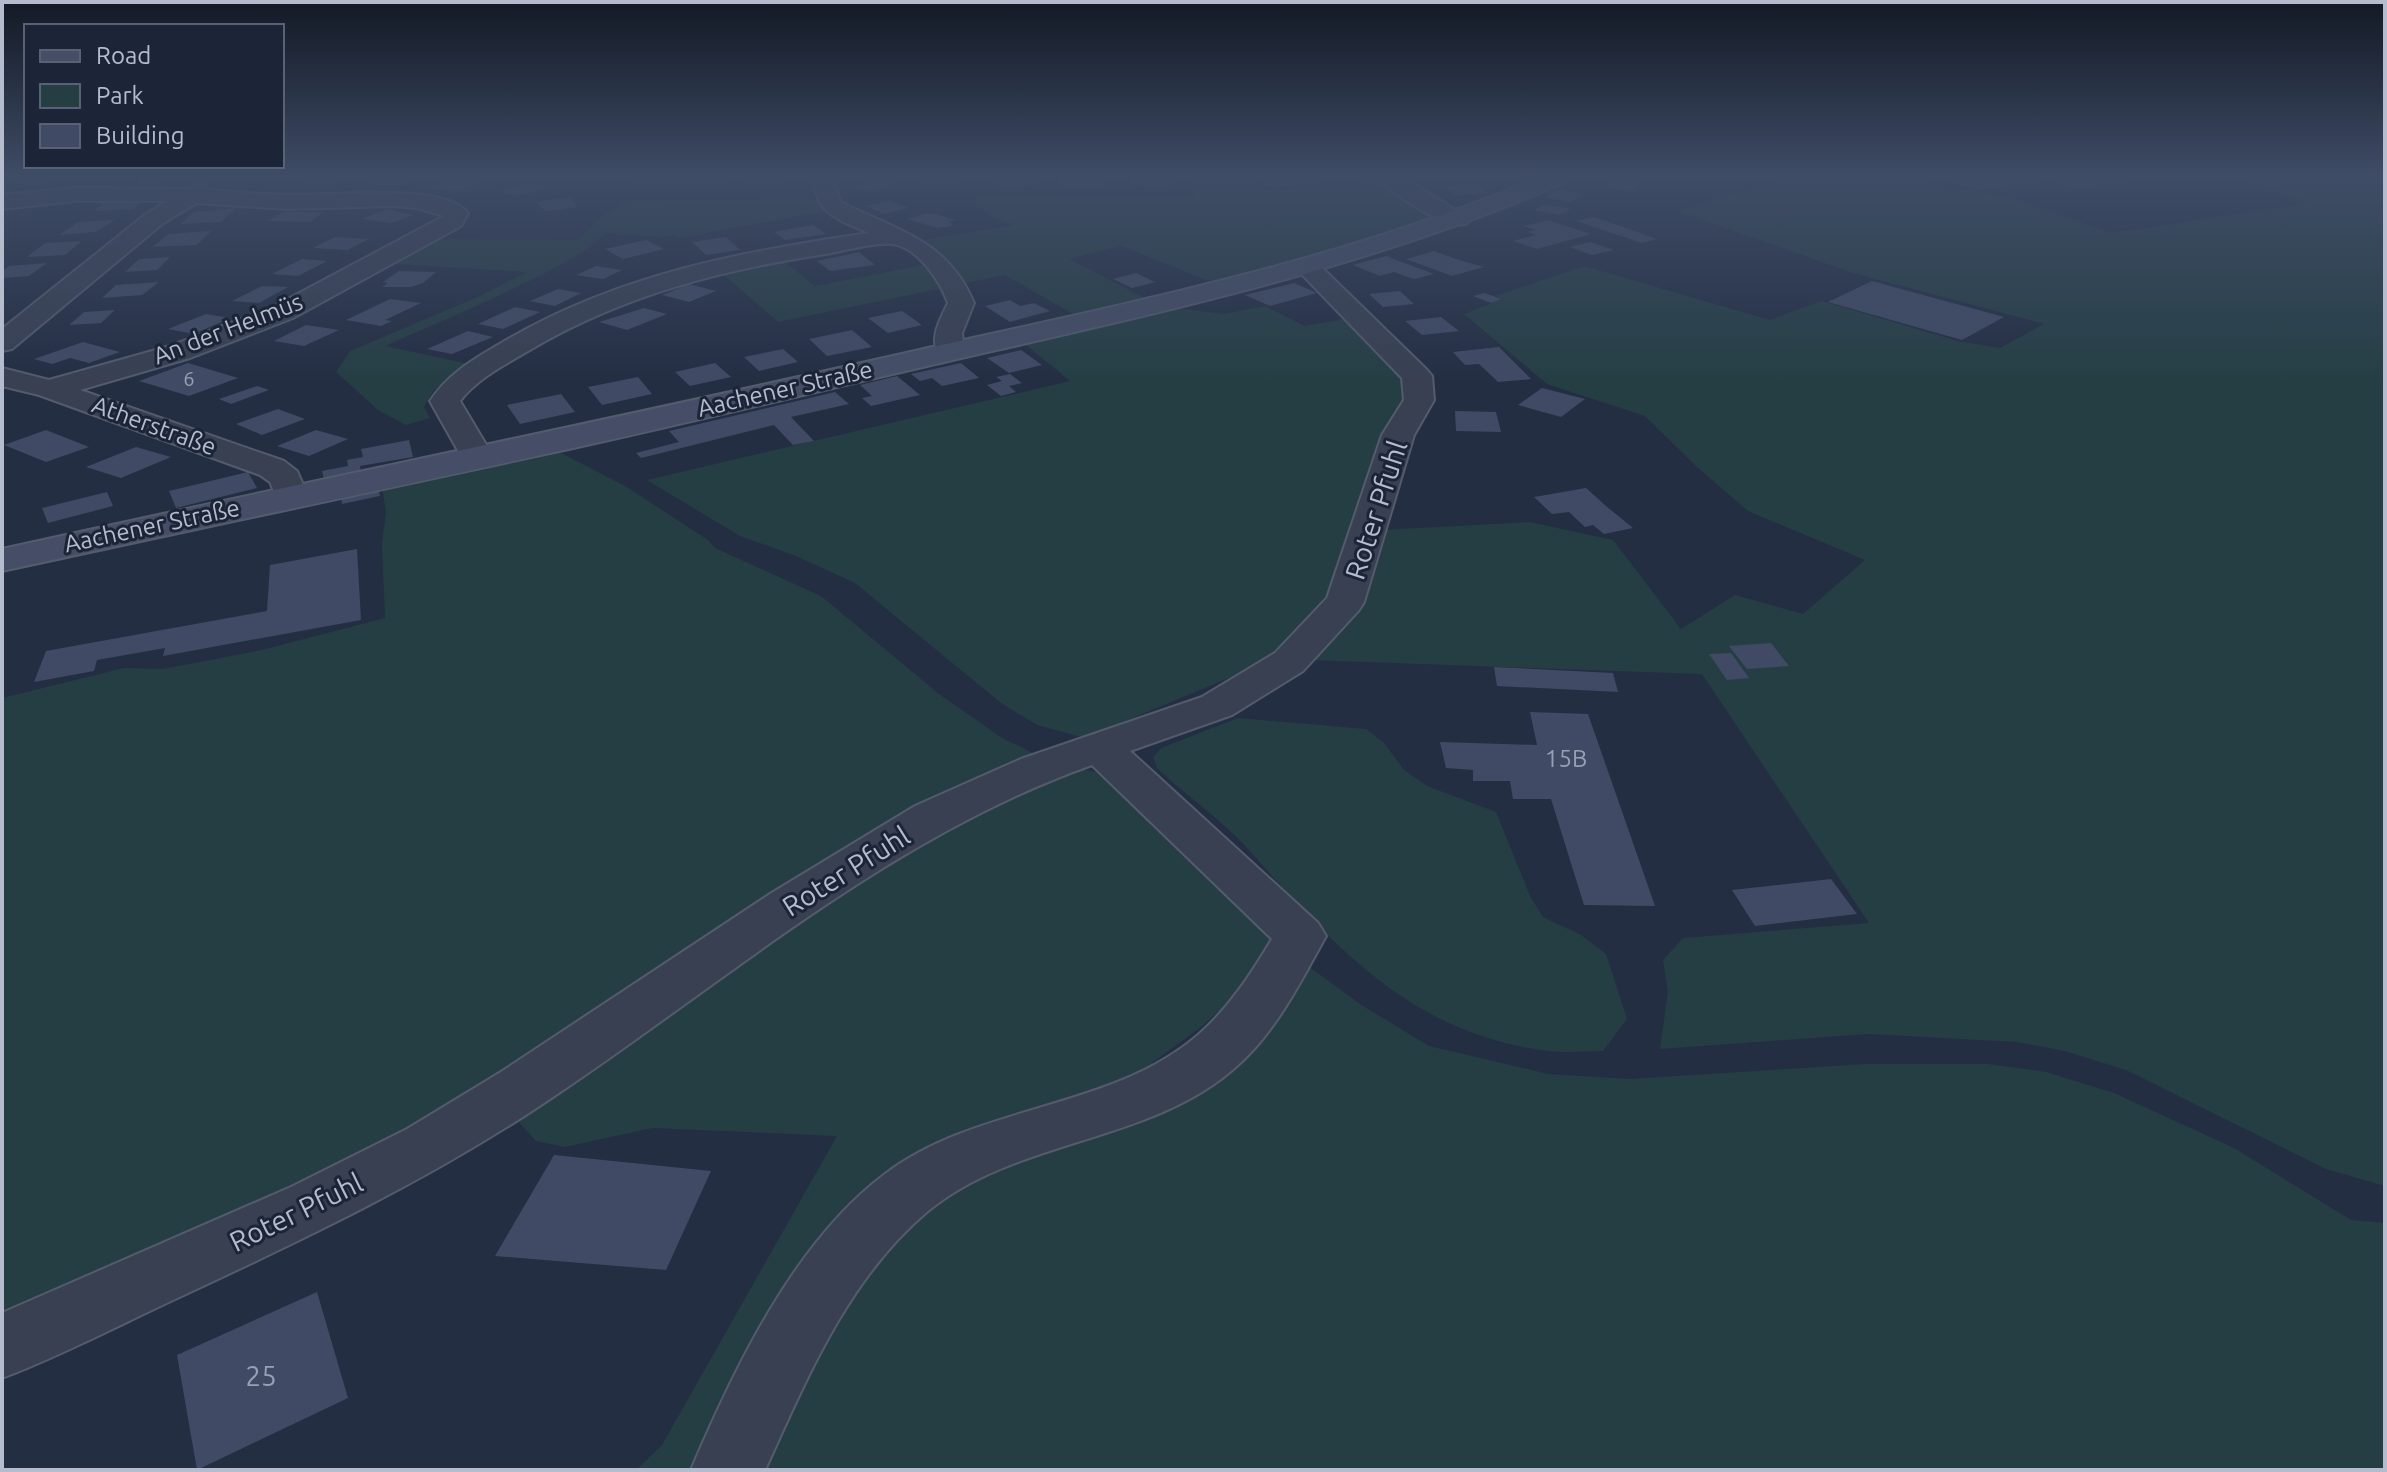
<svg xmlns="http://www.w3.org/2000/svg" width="2387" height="1472" font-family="Ubuntu,sans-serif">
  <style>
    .green { fill: #253e44 }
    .building { fill: #404a64 }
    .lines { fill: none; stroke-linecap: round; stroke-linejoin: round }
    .street-casing { stroke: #535b6d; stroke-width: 4 }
    .secondary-casing { stroke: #535b6d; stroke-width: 4 }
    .street { fill: #384052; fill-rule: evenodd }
    .secondary { fill: #454e66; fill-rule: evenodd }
    .labels { text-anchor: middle; stroke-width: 6; stroke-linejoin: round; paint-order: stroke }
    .far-number-label { font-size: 20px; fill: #98a0b3 }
    .far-street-label { font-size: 24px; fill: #b5bccd; stroke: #1c2538 }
    .number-label { font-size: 24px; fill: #98a0b3 }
    .street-label { font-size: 28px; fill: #b5bccd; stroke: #1c2538 }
    .near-number-label { font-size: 28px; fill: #98a0b3 }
  </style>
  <rect width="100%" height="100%" fill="#232e43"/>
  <g class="green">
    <path d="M1191,177H1249L1262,191L1383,181L1442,218L1214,283L1122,246L1069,259L1145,298L1073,314L1005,275L966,283L949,261L919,241L1013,225L992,217L974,203L977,196L1194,197Z"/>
    <path d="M1795,177H1907L1953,192L1966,190L2021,201L2111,233L2311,203L2229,177H2385V1186L2326,1169L2126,1070L2065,1051L2017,1042L1868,1034L1660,1049L1668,992L1663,960L1683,938L1869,923L1702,674L1311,660L1383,530L1529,522L1613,540L1681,629L1735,595L1803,614L1865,560L1748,511L1697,467L1645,416L1547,384L1464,314L1503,299L1495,296L1584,266L1770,320L1821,301L1958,341L2000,348L2044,324L1850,272L1677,211Z"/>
    <path d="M816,199L825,211L679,238L675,235L660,237L605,233C590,260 423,329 385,346L474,365L434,390L424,407L430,418L406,425L378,410L336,372L350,351L480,296L527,272L380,263L431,239L578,240L603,215L629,201Z"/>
    <path d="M780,258L815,286L923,265L943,288L778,322L717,269Z"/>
    <path d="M1265,306L1305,326L1345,319L1407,374L1409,397L1324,600L1287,643L1243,672L1085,738L1037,725L1001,703L855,583L796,556L740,536L647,480L1070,381L1025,344L1173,308L1224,314Z"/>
    <path d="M555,450L625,486L708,540L715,548L821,596L939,694L1002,738L1039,756L334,1179L2,1322V698L124,668L163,669L262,650L385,618L382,544L386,511L382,489Z"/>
    <path d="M1238,718L1366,729L1384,743L1404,770L1427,786L1496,812L1530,896L1543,917L1581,935L1606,954L1627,1019L1603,1051C1585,1051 1566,1053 1548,1051C1411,1034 1334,946 1248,849C1221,819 1186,796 1157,768L1153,757L1161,748Z"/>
    <path d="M1076,768L1102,773L1281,932L1241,990L1205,1024L1137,1074L973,1140L710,1470H636L662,1445L837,1136L652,1128L565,1147L536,1141L513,1116L939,824Z"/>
    <path d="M1304,963L1363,1006L1429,1046L1548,1074L1630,1079L1866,1064H1988L2046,1072L2114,1093L2234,1148L2351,1220L2385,1223V1470H744L789,1382L927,1191L1156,1102Z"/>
  </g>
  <g class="building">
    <path d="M38,177H61L62,180L23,186L20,179Z"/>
    <path d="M142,177H175L174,181L140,184Z"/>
    <path d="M317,177H350L331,186L300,184Z"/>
    <path d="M385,177H419L400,186L370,184Z"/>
    <path d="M642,177H731L726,184H635Z"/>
    <path d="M750,177H786L778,185H742Z"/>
    <path d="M869,177H898L896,184L874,192L853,188L868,183Z"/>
    <path d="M927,177L940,178L957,177L954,185H923Z"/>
    <path d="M997,177H1038L1036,186L994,187Z"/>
    <path d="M1060,177H1105L1103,187H1058Z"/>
    <path d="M1132,177H1176L1174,187L1131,186Z"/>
    <path d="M1254,177H1312L1321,183L1269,188Z"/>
    <path d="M1942,177H2068V179L1975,190Z"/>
    <path d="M2112,177L2130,183L2075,189L2056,182Z"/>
    <path d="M450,179L483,182L463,191L430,188Z"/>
    <path d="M1617,179L1644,184L1633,191L1606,187Z"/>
    <path d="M531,183L549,187L517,196L499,191Z"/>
    <path d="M1476,184L1488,193L1456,195L1444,186Z"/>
    <path d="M1559,190L1584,195L1570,202L1544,197Z"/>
    <path d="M571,197L577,207L545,211L536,202Z"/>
    <path d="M145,199L133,209L94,211L106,201Z"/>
    <path d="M889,201L909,208L884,214L866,206Z"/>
    <path d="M1546,204L1571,209L1559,215L1534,210Z"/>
    <path d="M236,208L221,222L180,224L194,212Z"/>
    <path d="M388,209L413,215L391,223L361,219Z"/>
    <path d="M284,212H323L310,222L267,221Z"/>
    <path d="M927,213L943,216L956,220L949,222L953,224L952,226L937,228L907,219Z"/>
    <path d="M1593,217L1612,223L1657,239L1642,243L1576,221Z"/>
    <path d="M115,220L95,232L59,235L78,222Z"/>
    <path d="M1549,220L1560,224L1591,234L1537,249L1513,241L1536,235L1527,232L1536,230L1524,226Z"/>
    <path d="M813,225L826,234L785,240L774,232Z"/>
    <path d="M211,231L197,245L153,247L168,234Z"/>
    <path d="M335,237L369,239L347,250L313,248Z"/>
    <path d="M726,237L740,250L706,255L692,242Z"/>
    <path d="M646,240L664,249L623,259L605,249Z"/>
    <path d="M82,241L65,255L27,257L45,243Z"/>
    <path d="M1590,242L1614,250L1592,255L1570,247Z"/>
    <path d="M1434,251L1456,259L1484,267L1452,276L1406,259Z"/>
    <path d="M859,252L875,265L830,271L817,261Z"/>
    <path d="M1386,256L1434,274L1414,279L1394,272L1380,276L1353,265Z"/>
    <path d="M170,257L157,270L125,272L139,259Z"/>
    <path d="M302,259L327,261L298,276L272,274Z"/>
    <path d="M47,263L29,276L2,278V272L9,266Z"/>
    <path d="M596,266L622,270L603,279L576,275Z"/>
    <path d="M399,271L436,272L423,283L411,287H382L388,283L383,282Z"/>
    <path d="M1136,273L1155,282L1132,288L1113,279Z"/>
    <path d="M1872,281L2004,317L1962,340L1828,302Z"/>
    <path d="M159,282L142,295L102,298L116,285Z"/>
    <path d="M1294,283L1317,293L1270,306L1245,295Z"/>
    <path d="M689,284L716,291L689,302L662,295Z"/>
    <path d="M262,286L288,287L259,303L232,301Z"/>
    <path d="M558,289L581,293L555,306L530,301Z"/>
    <path d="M1400,291L1414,304L1383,307L1369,294Z"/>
    <path d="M1484,293L1502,299L1491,303L1473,296Z"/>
    <path d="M390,299L421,303L385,320L392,321L381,326L346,320Z"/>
    <path d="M1010,300L1020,306L1034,303L1050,311L1010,322L985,306Z"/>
    <path d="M515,307L540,312L503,329L478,324Z"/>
    <path d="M644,308L667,314L627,330L599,322Z"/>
    <path d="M115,310L101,323L69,325L84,312Z"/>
    <path d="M902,311L922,325L888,333L868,318Z"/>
    <path d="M206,314L230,318L194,334L168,329Z"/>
    <path d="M1441,317L1459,331L1422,335L1405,321Z"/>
    <path d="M306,325L339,330L304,346L274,341Z"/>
    <path d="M852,330L872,347L827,356L809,339Z"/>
    <path d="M468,331L493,337L452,354L427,349Z"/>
    <path d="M83,342L120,352L89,363L70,358L52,364L34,359Z"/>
    <path d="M1499,347L1531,379L1498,382L1479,364L1465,365L1453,352Z"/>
    <path d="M783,349L798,362L759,371L744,357Z"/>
    <path d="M1021,350L1042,365L1009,373L987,358Z"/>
    <path d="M188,363L238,378L189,396L139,381Z"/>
    <path d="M715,363L731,377L690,386L675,372Z"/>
    <path d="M961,363L979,378L942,386L932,378L920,381L911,374Z"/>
    <path d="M1010,374L1022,383L1009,386L1016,392L1001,396L987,385L1002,381L996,377Z"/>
    <path d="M897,376L920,395L871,406L862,398L872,396L860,385Z"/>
    <path d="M638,377L652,394L602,405L588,387Z"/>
    <path d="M257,386L269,390L231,404L219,399Z"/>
    <path d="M1542,388L1585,399L1561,417L1518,405Z"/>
    <path d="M835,392L849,404L791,417L814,441L793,445L774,425L641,458L636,453L679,442L669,431Z"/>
    <path d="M561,394L575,412L520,424L507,405Z"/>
    <path d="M278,409L305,419L262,435L236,424Z"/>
    <path d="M1455,411L1496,412L1501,432L1456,431Z"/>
    <path d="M46,430L89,447L46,462L4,445Z"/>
    <path d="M316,430L348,439L309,456L277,446Z"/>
    <path d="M409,440L413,457L360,466L361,472L324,479L322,471L348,466L347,460L363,457L361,449Z"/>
    <path d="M136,447L171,457L121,478L86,467Z"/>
    <path d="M248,472L257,488L176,508L169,491Z"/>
    <path d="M378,488L380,496L342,504L341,495Z"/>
    <path d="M1586,488L1606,506L1633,528L1604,534L1593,525L1585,527L1569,512L1552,514L1534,497Z"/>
    <path d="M107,492L113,506L48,523L42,508Z"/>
    <path d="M357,549L361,620L163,656L165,648L97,660L94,671L34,682L46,651L267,611L270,565Z"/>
    <path d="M1771,643L1789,666L1747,669L1729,646Z"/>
    <path d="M1731,653L1749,678L1727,680L1709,654Z"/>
    <path d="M1494,667L1613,673L1618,692L1497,686Z"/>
    <path d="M1530,712L1588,714L1655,906L1584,905L1551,799H1513L1510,781H1473V770L1446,768L1440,742L1537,745Z"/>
    <path d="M1831,879L1857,914L1755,926L1732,890Z"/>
    <path d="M554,1155L711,1171L666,1270L495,1256Z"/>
    <path d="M317,1292L348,1398L197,1470L177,1355Z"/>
  </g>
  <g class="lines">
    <defs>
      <g id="street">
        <path d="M812,177H832L841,202C897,231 947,239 974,303L962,333L964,351L960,357L950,360L940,357C928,339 940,320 948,303C940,281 918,247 892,244C875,242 843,251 826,254C719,270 621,296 528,351C504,365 477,379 460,401L494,458L490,465L478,468L466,465L430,401C450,371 479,356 510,338C622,274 743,251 869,233C835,218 818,215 812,177Z"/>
        <path d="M1377,177H1402L1470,219L1466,224C1446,229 1390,194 1377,177Z"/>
        <path d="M200,184L211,190C238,192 265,195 292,195C329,196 445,182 468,213L461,226L293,318L190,358L80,390L284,461L297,471L308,496L303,503L291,506L279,503L270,482L260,475L39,395L2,386V368L49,380L170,346L275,306L444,216L417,208L395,206L288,209L196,203L162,224L12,349L2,351V329L146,214L167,201H74L2,209V195L74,188L188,189Z"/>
        <path d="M1306,259L1315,261L1427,370L1432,376L1434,400L1414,435L1364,602L1359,610L1303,671L1232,715L1130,751L1318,923L1326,936C1301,981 1277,1030 1238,1065C1152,1144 1018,1137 928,1211C848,1278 807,1378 765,1470H691C734,1369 795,1241 885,1174C977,1104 1110,1111 1198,1035C1229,1008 1251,974 1272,939L1092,765C886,838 721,986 541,1105C428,1180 308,1237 186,1294C125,1322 65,1354 2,1378V1313L291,1187L407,1129L501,1072L770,894L915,806L1021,759L1202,697L1275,653L1327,598L1382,435L1404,400L1402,378L1294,266L1297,261Z"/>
      </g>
      <path id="secondary" d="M1540,177H1568L1565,182C1362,271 1143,316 927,366C806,394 686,423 564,450C377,492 189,529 2,571V549C310,481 620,418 928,348C1134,302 1344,260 1540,177Z"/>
    </defs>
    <use href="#street" class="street-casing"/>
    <use href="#secondary" class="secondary-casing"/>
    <use href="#street" class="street"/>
    <use href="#secondary" class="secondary"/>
  </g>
  <linearGradient id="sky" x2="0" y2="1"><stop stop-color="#131925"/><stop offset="0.46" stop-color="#3f4c66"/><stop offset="1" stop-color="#3f4c66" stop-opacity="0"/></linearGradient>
  <rect width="2387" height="383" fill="url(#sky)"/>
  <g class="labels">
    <g class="far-number-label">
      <text x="189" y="386">6</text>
    </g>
    <g class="far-street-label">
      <text transform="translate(228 329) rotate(-21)" y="8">An der Helmüs</text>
      <text transform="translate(785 389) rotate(-13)" y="8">Aachener Straße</text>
      <text transform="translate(154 426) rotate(20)" y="8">Atherstraße</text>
      <text transform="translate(152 526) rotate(-12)" y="8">Aachener Straße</text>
    </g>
    <g class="number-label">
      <text x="1566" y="767">15B</text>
    </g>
    <g class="street-label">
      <text transform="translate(1376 510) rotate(-72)" y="10">Roter Pfuhl</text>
      <text transform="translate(846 871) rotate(-32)" y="10">Roter Pfuhl</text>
      <text transform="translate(296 1212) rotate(-26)" y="10">Roter Pfuhl</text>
    </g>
    <g class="near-number-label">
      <text x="261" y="1386">25</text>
    </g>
  </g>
  <rect width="2387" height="1472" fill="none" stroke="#b5bccd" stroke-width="8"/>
  <rect x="24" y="24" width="260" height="144" fill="#1c2538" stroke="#596174" stroke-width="2"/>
  <rect x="40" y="50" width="40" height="12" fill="#454e66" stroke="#596174" stroke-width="2"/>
  <text x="96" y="64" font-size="24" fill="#b5bccd">Road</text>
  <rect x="40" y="84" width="40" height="24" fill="#253e44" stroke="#596174" stroke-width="2"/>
  <text x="96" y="104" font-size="24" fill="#b5bccd">Park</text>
  <rect x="40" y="124" width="40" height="24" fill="#404a64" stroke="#596174" stroke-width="2"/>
  <text x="96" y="144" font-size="24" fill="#b5bccd">Building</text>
</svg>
